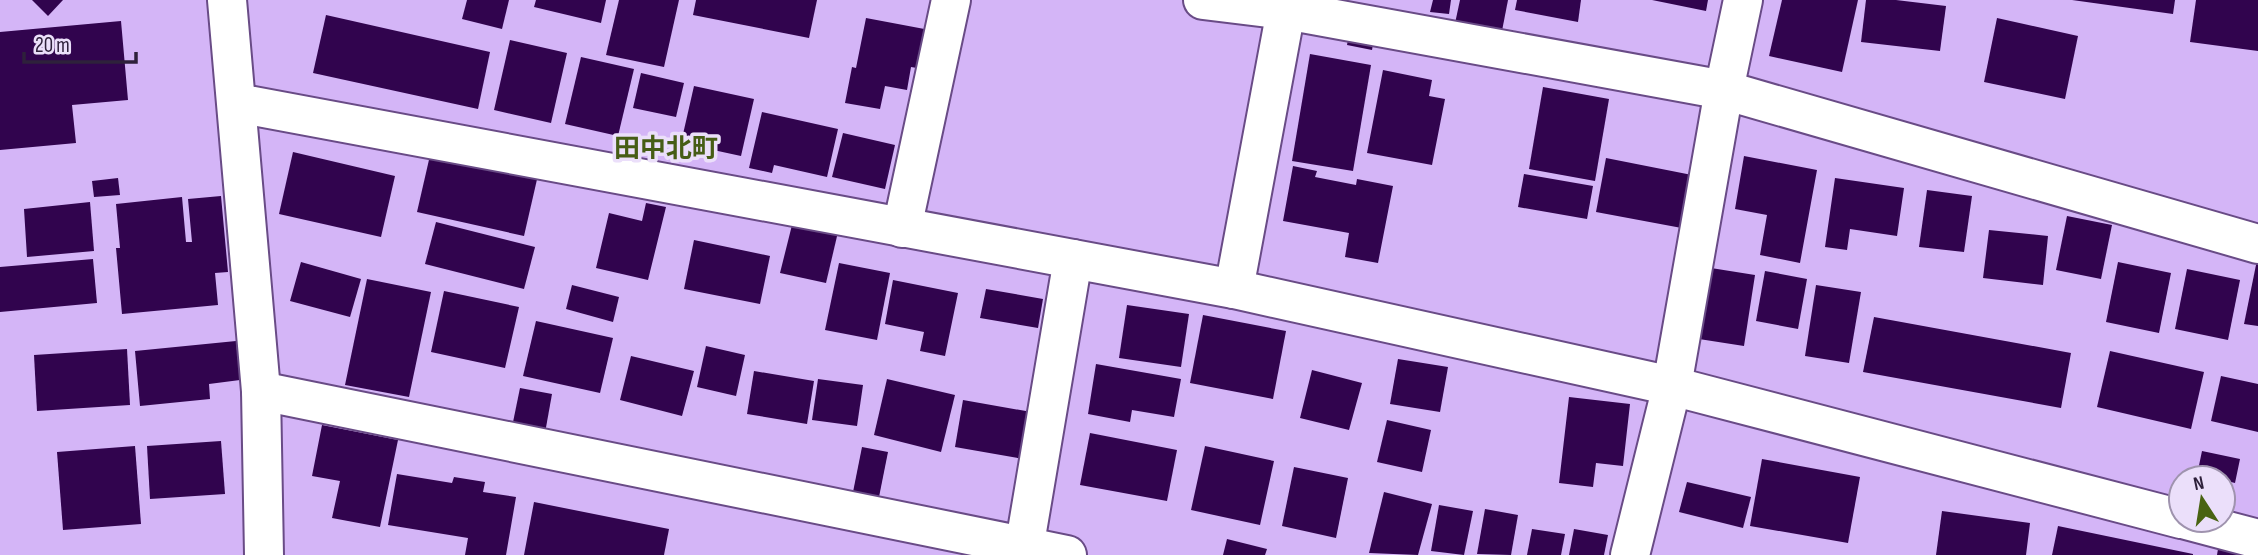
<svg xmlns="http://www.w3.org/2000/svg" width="2258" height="555" font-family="'Sofia Sans Condensed','Noto Sans JP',sans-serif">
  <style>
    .building { fill: #31044e }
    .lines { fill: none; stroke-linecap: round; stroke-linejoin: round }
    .minor-casing { stroke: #694b86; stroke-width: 42 }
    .minor { stroke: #fff; stroke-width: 38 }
    .labels { text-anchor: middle; stroke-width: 7; stroke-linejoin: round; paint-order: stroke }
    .quarter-label { font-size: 26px; font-weight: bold; fill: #465d15; stroke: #ebdffa }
  </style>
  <rect width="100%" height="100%" fill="#d4b5f7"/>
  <g class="building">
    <path d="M32,0H63L48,16Z"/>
    <path d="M467,0H509L502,29L462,19Z"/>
    <path d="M536,0H606L601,23L534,7Z"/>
    <path d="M619,0H679L664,67L606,55Z"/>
    <path d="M696,0H817L809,38L693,15Z"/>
    <path d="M1433,0H1451L1449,14L1430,12Z"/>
    <path d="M1460,0H1508L1501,36L1454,28Z"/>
    <path d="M1517,0H1581L1578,22L1515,10Z"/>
    <path d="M1652,0H1708L1706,11Z"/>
    <path d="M1782,0H1858L1842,72L1769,56Z"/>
    <path d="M1866,0H1896L1946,6L1940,51L1861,42Z"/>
    <path d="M2072,0H2175L2173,14Z"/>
    <path d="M2196,0H2258V51L2190,42Z"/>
    <path d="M326,15L490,52L478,109L313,73Z"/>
    <path d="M866,18L935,31L923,69L911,67L907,90L885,86L880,109L845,103L852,67L856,68Z"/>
    <path d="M1997,18L2078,36L2065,99L1984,82Z"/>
    <path d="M121,21L128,100L72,105L76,143L0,150V32Z"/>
    <path d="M1350,28L1375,33L1372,50L1347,45Z"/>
    <path d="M510,40L567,53L551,123L494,110Z"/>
    <path d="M1310,54L1371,65L1353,171L1292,161Z"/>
    <path d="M581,57L634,69L618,136L565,124Z"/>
    <path d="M1383,70L1432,80L1429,96L1445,99L1432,165L1367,153Z"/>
    <path d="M641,73L684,83L676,117L633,108Z"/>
    <path d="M694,86L754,99L741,156L681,143Z"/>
    <path d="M1543,87L1609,99L1595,181L1529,169Z"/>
    <path d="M762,112L838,129L827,177L774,165L772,173L749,168Z"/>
    <path d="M843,133L895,145L885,189L832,177Z"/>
    <path d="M431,151L538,175L524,236L417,212Z"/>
    <path d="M293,152L395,176L381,237L279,214Z"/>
    <path d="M1744,156L1817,170L1800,263L1760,255L1767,215L1735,209Z"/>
    <path d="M1606,158L1697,176L1687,229L1596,212Z"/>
    <path d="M1293,166L1317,171L1315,177L1356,185L1357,179L1393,186L1378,263L1345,257L1349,233L1283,221Z"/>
    <path d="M1524,174L1593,186L1587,219L1518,207Z"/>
    <path d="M118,178L120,195L94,197L92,181Z"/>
    <path d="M1835,178L1904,188L1897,236L1850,229L1847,250L1825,247Z"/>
    <path d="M1927,190L1972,196L1964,252L1919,247Z"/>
    <path d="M221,196L228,272L215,273L218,305L122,314L116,248H120L116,204L182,197L186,242H192L188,199Z"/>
    <path d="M90,202L94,251L27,257L24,209Z"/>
    <path d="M646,203L666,207L648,280L596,268L609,213L642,221Z"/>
    <path d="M2067,216L2112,225L2101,279L2056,270Z"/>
    <path d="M793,221L838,232L826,283L780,273Z"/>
    <path d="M436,222L535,247L524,289L425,264Z"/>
    <path d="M1989,230L2048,236L2043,285L1983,278Z"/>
    <path d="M694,240L770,256L760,304L684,289Z"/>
    <path d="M93,259L97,303L0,312V267Z"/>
    <path d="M2257,260L2258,261V326L2244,324Z"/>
    <path d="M301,262L361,279L350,317L290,301Z"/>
    <path d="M2118,262L2171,273L2159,333L2106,322Z"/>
    <path d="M839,263L890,273L877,340L825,330Z"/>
    <path d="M1711,268L1755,275L1744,346L1699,339Z"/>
    <path d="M2187,269L2240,280L2228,340L2175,329Z"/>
    <path d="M1765,271L1807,279L1798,329L1756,321Z"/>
    <path d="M367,279L431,292L409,397L345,385Z"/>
    <path d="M893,280L958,293L945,356L920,351L924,332L885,324Z"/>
    <path d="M572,285L619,297L613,322L566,309Z"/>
    <path d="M1816,285L1861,292L1849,363L1805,356Z"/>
    <path d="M986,289L1043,299L1038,328L980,318Z"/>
    <path d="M444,291L519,307L505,368L431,352Z"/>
    <path d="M1127,305L1189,314L1181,367L1119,358Z"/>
    <path d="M1203,315L1286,331L1273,399L1190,383Z"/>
    <path d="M1874,317L2071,353L2061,408L1863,372Z"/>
    <path d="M536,321L613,338L600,393L523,376Z"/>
    <path d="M236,341L240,380L209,384L210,399L140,406L135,351Z"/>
    <path d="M706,346L745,355L736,396L697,387Z"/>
    <path d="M127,349L130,405L37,411L34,355Z"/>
    <path d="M2110,351L2204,372L2191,429L2097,407Z"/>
    <path d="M631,356L694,371L682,416L620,400Z"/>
    <path d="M1398,359L1448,367L1440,412L1390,404Z"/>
    <path d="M1096,364L1181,379L1174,417L1132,410L1130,422L1088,414Z"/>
    <path d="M1312,370L1362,383L1349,430L1300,418Z"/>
    <path d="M754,371L814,381L807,424L747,414Z"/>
    <path d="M2221,376L2258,384V432L2211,421Z"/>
    <path d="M818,379L863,385L857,426L812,420Z"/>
    <path d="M887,379L955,395L941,452L874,435Z"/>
    <path d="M520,388L552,394L545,433L512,427Z"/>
    <path d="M1569,397L1630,404L1623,466L1596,463L1593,487L1559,483Z"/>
    <path d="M963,400L1037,413L1029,460L955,447Z"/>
    <path d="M1387,420L1431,430L1422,472L1377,462Z"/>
    <path d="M322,425L398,440L380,527L332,518L340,481L312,476Z"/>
    <path d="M1090,433L1177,450L1167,501L1080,485Z"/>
    <path d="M221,441L225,494L150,499L147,446Z"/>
    <path d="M135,446L141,524L63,530L57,452Z"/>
    <path d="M1205,446L1274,461L1260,525L1191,510Z"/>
    <path d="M862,447L888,452L878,502L852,497Z"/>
    <path d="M2202,451L2240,459L2235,483L2223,480V478L2197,475Z"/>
    <path d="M1762,459L1860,477L1848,543L1750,526Z"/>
    <path d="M1294,467L1348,478L1336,538L1282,526Z"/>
    <path d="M397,474L452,483L454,477L485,482L483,492L516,497L506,555H465L468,538L388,525Z"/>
    <path d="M1687,482L1751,497L1743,528L1679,512Z"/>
    <path d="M1384,492L1432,504L1418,555L1369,553Z"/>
    <path d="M534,502L669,529L664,555H524Z"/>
    <path d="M1439,505L1473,511L1464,555L1431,551Z"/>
    <path d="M1485,509L1518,515L1511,555L1477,554Z"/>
    <path d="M1942,511L2030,523L2026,555H1936Z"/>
    <path d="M2058,526L2193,554V555H2052Z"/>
    <path d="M1532,529L1565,534L1561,555H1527Z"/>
    <path d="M1574,529L1608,535L1604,555H1569Z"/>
    <path d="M1227,539L1267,549L1265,555H1223Z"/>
    <path d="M2219,543L2258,555H2217Z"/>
  </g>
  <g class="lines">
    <defs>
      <g id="minor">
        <path d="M227,0L261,391L264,555"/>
        <path d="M1203,0L1286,10L1724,90L2258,244"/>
        <path d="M237,103L1234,289L1672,386L2181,519"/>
        <path d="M902,228L951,0"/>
        <path d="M1234,289L1286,10"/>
        <path d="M261,391L1067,555"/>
        <path d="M2186,520L2258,539"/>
        <path d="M1023,555L1073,259"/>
        <path d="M1630,555L1672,386L1724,90L1743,0"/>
      </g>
    </defs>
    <use href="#minor" class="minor-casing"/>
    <use href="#minor" class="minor"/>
  </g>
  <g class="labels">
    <g class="quarter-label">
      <text x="666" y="157">田中北町</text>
    </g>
  </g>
  <g transform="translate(2202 499) rotate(348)"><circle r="33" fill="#ebdffa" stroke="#9f93ae" stroke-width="2"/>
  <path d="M0-5L12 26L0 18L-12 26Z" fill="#496312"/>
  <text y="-10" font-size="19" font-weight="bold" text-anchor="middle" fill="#2e213b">N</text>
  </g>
  <path d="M24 52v10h112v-10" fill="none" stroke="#2e213b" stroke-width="3.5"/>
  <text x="35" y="52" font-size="21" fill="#2e213b" stroke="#ebdffa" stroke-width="5" paint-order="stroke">20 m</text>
</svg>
